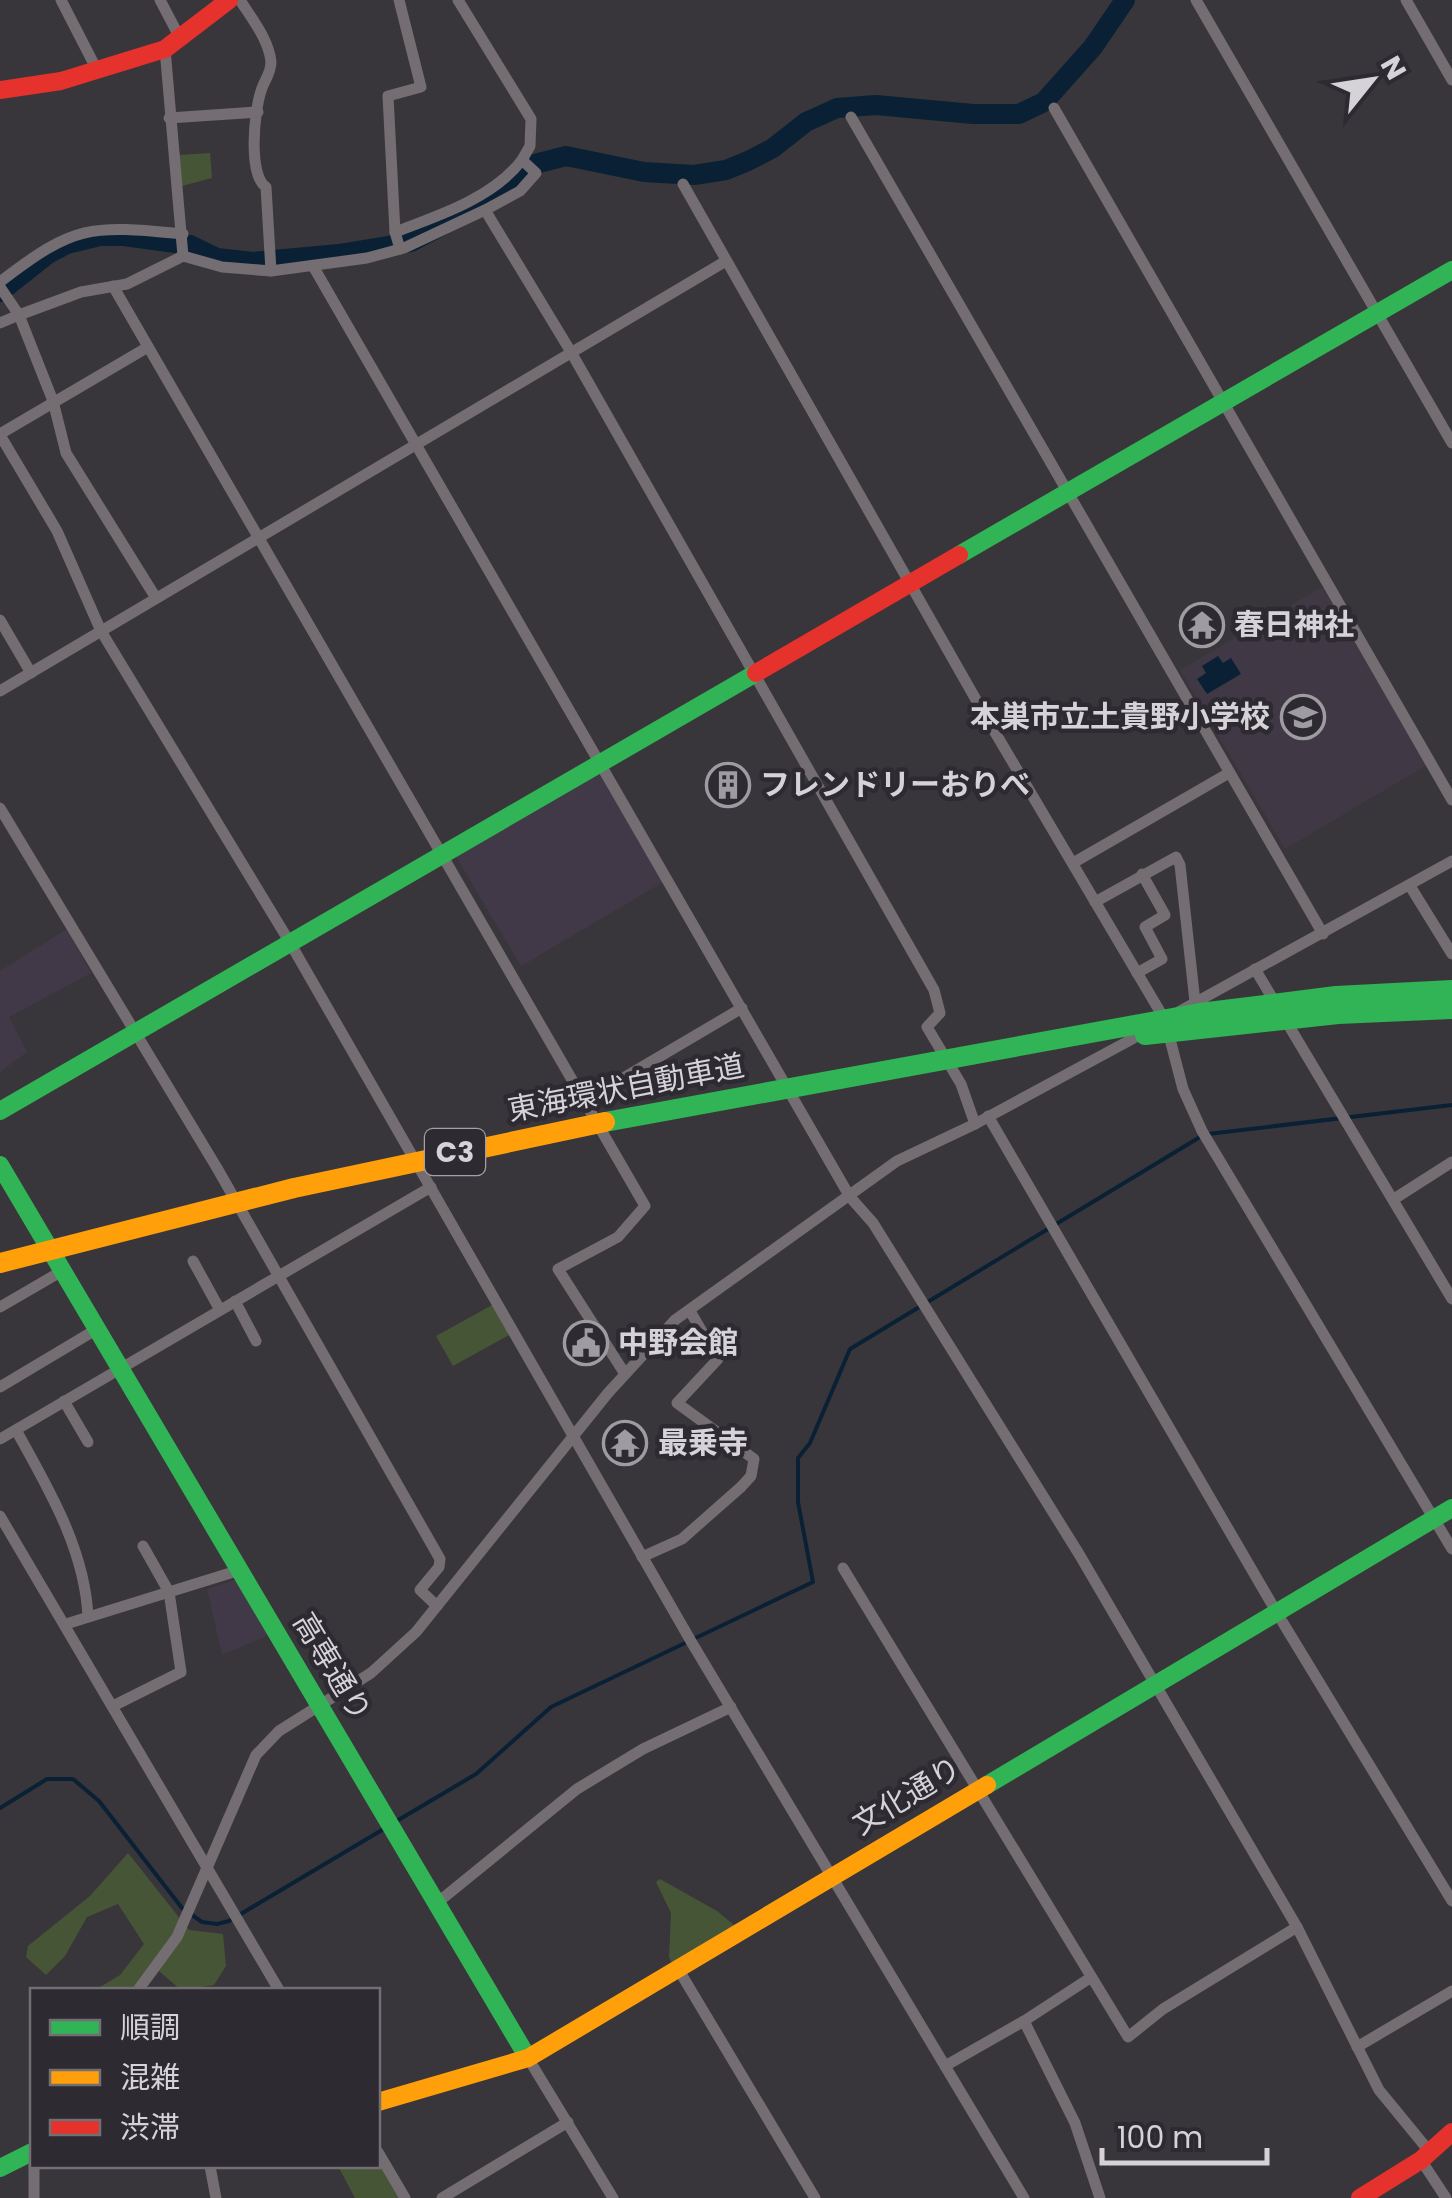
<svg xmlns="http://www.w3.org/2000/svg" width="1452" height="2198" font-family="Poppins,'Noto Sans JP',sans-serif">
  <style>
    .built { fill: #403945 }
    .industrial { fill: #423948 }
    .green { fill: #475537 }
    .water { fill: #0a2135 }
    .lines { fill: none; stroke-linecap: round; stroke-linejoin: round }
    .stream { stroke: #0a2135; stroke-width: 4 }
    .river { stroke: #0a2135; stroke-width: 20 }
    .street { stroke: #746d72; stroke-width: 11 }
    .fast { stroke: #30b455; stroke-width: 18 }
    .slow { stroke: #ff9f0a; stroke-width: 18 }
    .jam { stroke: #e5322d; stroke-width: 18 }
    .fast-bridge { stroke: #30b455; stroke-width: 20 }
    .slow-bridge { stroke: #ff9f0a; stroke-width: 20 }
    .labels { text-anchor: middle; stroke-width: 9; stroke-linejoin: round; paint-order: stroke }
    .shield { fill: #2e2a32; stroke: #a3a0a6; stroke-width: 2.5 }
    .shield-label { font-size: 28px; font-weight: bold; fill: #d5d3d8 }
    .poi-label { font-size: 30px; font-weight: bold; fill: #d5d3d8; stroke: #2e2a32; text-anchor: start }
    .street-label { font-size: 30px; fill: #d5d3d8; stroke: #2e2a32 }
  </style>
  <rect width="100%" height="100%" fill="#38363a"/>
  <path class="built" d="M1322,587L1427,765L1285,849L1180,670Z"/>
  <g class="industrial">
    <path d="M599,770L665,881L521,966L455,855Z"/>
    <path d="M67,929L91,973L9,1017L27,1052L0,1072V971Z"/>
    <path d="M238,1579L269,1635L222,1655L207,1589Z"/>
  </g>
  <g class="green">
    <path d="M210,153L212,178L182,186L178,155Z"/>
    <path d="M494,1304L511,1334L453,1366L436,1336Z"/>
    <path d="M128,1853L189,1930L223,1934L226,1966L214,1985L181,1990L152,1965L134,1990H95L120,1975L144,1944L118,1904L87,1917L65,1956L46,1975L26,1957L28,1946L90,1896Z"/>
    <path d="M660,1879L717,1911L735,1926L672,1964L669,1957L671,1913L656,1882Z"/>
    <path d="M378,2162L399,2198H355L338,2166H378Z"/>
  </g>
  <path class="water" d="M1218,656L1223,663L1231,658L1241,674L1207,694L1197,679L1206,673L1202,666Z"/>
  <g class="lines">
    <g class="stream">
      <path d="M1208,1134L1452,1105"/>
      <path d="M0,1808L47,1779H73L99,1801L182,1908L202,1922L217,1924L229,1921L387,1827"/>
      <path d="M395,1822L476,1774L551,1707L813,1582L798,1502V1458L810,1443L850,1349L1200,1137"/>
    </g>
    <path class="river" d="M0,292L48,254L67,244L100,236H124L190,245L217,258L253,262L339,254L411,242L494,198L531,165L566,156L644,172L694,175L726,170L748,161L773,148L806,122L837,108L876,105L973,114H1019L1044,102L1093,47L1125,0"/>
    <g class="street">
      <path d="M61,0L97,70"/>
      <path d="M160,0L180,38"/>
      <path d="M240,0C252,19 269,40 271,62C271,74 264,80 261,91C254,112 248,175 266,187L271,271"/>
      <path d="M399,0L421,87L388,96L395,232L400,249"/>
      <path d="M1196,0L1452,443"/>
      <path d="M1406,0L1452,80"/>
      <path d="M165,49L183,256"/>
      <path d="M1054,108L1452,800"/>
      <path d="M851,117L1323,934"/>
      <path d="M169,118L258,112"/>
      <path d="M683,184L983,712L1165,1020L1183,1089L1202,1131L1452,1549"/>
      <path d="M485,210L571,352L934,990L940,1013L927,1027L961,1084L975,1124"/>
      <path d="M395,232C438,216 493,198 522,160"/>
      <path d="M313,266L850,1197L873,1223L1079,1554L1297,1927L1379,2090L1429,2151"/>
      <path d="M0,282C75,224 90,225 183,234"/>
      <path d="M113,286L645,1206L618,1237L558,1269L625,1374"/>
      <path d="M0,287L19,315L81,292L127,284L183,256L222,267L271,271L367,258L404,248L485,210L520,191L536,173L522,160L530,146L531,119L458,0"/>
      <path d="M0,323L19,315L53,401L66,453L156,598"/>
      <path d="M0,434L148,347"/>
      <path d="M0,435L57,531L101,631L289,941L692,1643L1024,2198"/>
      <path d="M0,620L31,673"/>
      <path d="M0,691L726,261"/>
      <path d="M0,808L217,1168L440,1559L439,1567L420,1590L437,1606"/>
      <path d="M1073,863L1229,773"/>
      <path d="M1410,886L1452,954"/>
      <path d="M1095,902L1176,857L1180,865L1195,1002"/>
      <path d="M1255,969L1452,1299"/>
      <path d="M1137,973L1162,959L1145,927L1165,915L1142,874"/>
      <path d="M1180,1011L1452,861"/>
      <path d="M586,1100L742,1008"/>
      <path d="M988,1116L1277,1613L1452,1901"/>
      <path d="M1394,1199L1452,1162"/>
      <path d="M193,1261L220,1310"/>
      <path d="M235,1301L256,1341"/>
      <path d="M0,1307L62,1271"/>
      <path d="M0,1387L97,1329"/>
      <path d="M64,1401L88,1442"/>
      <path d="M16,1430C48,1488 85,1549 88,1617"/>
      <path d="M0,1439L431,1187"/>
      <path d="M0,1516L279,1990"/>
      <path d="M642,1557L682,1539L741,1487L751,1476L754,1459L677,1403L718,1359L690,1311"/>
      <path d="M843,1568L1128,2037L1163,2009L1297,1927"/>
      <path d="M66,1624L240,1570"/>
      <path d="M113,1706L181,1672L169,1592L143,1546"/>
      <path d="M437,1903L577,1789L643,1749L731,1707"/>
      <path d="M677,1967L815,2198"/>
      <path d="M138,1990L177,1937L256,1755L279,1731L371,1673L416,1632L608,1393L675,1320L897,1161L975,1124L1147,1031"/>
      <path d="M1024,2021L1075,2123L1100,2198"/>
      <path d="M1357,2047L1452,1991"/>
      <path d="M528,2058L613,2198"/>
      <path d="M945,2066L1024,2021L1090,1978"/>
      <path d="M378,2152L405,2198"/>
      <path d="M1421,2160L1446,2198"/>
      <path d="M34,2166V2198"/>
      <path d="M210,2166L216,2198"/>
      <path d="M442,2198L568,2122"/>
    </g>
    <g class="fast">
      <path d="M959,555L1452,270"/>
      <path d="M0,1111L756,673"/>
      <path d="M0,1165L528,2058"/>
      <path d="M987,1785L1452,1508"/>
      <path d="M0,2168L32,2152"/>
    </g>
    <path class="slow" d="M378,2102L528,2058L987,1785"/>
    <g class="jam">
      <path d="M0,90L61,81L165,49L229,0"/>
      <path d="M756,673L959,555"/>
      <path d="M1360,2198L1421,2160L1452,2132"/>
    </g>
    <g class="fast-bridge">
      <path d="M1145,1035L1338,1014L1452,1009"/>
      <path d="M605,1122L1200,1013L1336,996L1452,990"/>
    </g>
    <path class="slow-bridge" d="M0,1263L294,1188L605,1122"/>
  </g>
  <defs>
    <symbol id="temple-ring" viewBox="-11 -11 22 22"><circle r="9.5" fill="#2e2a32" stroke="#9e9ca1" stroke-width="1.5"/><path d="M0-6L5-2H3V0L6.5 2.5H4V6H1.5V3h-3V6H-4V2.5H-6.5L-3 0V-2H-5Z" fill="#9e9ca1"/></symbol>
    <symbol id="school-ring" viewBox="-11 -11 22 22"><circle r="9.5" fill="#2e2a32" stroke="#9e9ca1" stroke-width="1.5"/><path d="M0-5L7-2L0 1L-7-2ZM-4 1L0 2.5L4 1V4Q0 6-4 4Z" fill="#9e9ca1"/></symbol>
    <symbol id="building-ring" viewBox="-11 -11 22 22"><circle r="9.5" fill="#2e2a32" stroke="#9e9ca1" stroke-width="1.5"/><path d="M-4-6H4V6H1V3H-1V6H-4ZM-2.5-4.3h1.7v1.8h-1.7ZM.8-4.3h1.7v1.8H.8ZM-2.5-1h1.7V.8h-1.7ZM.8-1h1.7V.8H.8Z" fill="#9e9ca1"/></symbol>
    <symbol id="civic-ring" viewBox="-11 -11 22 22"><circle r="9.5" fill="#2e2a32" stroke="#9e9ca1" stroke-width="1.5"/><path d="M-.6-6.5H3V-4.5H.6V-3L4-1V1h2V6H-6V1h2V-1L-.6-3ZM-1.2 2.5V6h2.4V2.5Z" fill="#9e9ca1"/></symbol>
  </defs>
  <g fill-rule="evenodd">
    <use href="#temple-ring" x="1177" y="600" width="50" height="50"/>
    <use href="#school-ring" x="1278" y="692" width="50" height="50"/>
    <use href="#building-ring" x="703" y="760" width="50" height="50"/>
    <use href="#civic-ring" x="561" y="1318" width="50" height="50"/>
    <use href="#temple-ring" x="600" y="1418" width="50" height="50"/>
  </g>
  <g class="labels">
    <rect class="shield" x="425" y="1129" width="60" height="46" rx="8"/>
    <g class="shield-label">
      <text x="455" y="1162">C3</text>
    </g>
    <g class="poi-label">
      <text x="1234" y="635">春日神社</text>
      <text x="1270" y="727" text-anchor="end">本巣市立土貴野小学校</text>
      <text x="760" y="795">フレンドリーおりべ</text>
      <text x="618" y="1353">中野会館</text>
      <text x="658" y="1453">最乗寺</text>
    </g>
    <g class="street-label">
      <text transform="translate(626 1088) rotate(-11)" y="10">東海環状自動車道</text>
      <text transform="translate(332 1667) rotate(59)" y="10">高専通り</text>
      <text transform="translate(907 1796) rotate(-31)" y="10">文化通り</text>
    </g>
  </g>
  <rect x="30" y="1988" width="350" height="180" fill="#2e2a32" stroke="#716e74" stroke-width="2.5"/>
  <rect x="50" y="2020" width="50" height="15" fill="#30b455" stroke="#716e74" stroke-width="2.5"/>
  <text x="120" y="2038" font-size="30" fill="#d5d3d8">順調</text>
  <rect x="50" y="2070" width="50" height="15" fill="#ff9f0a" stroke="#716e74" stroke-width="2.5"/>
  <text x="120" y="2088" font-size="30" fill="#d5d3d8">混雑</text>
  <rect x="50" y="2120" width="50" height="15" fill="#e5322d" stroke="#716e74" stroke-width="2.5"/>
  <text x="120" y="2138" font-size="30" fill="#d5d3d8">渋滞</text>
  <g transform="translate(1372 80) rotate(60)" stroke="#2e2a32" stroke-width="8" paint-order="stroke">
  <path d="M0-8L18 38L0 25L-18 38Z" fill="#d5d3d8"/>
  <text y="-15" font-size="28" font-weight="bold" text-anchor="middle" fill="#d5d3d8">N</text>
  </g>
  <path d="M1102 2148v15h165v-15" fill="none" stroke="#d5d3d8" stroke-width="5"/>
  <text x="1117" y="2148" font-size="30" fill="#d5d3d8" stroke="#2e2a32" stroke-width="8" paint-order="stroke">100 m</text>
</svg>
